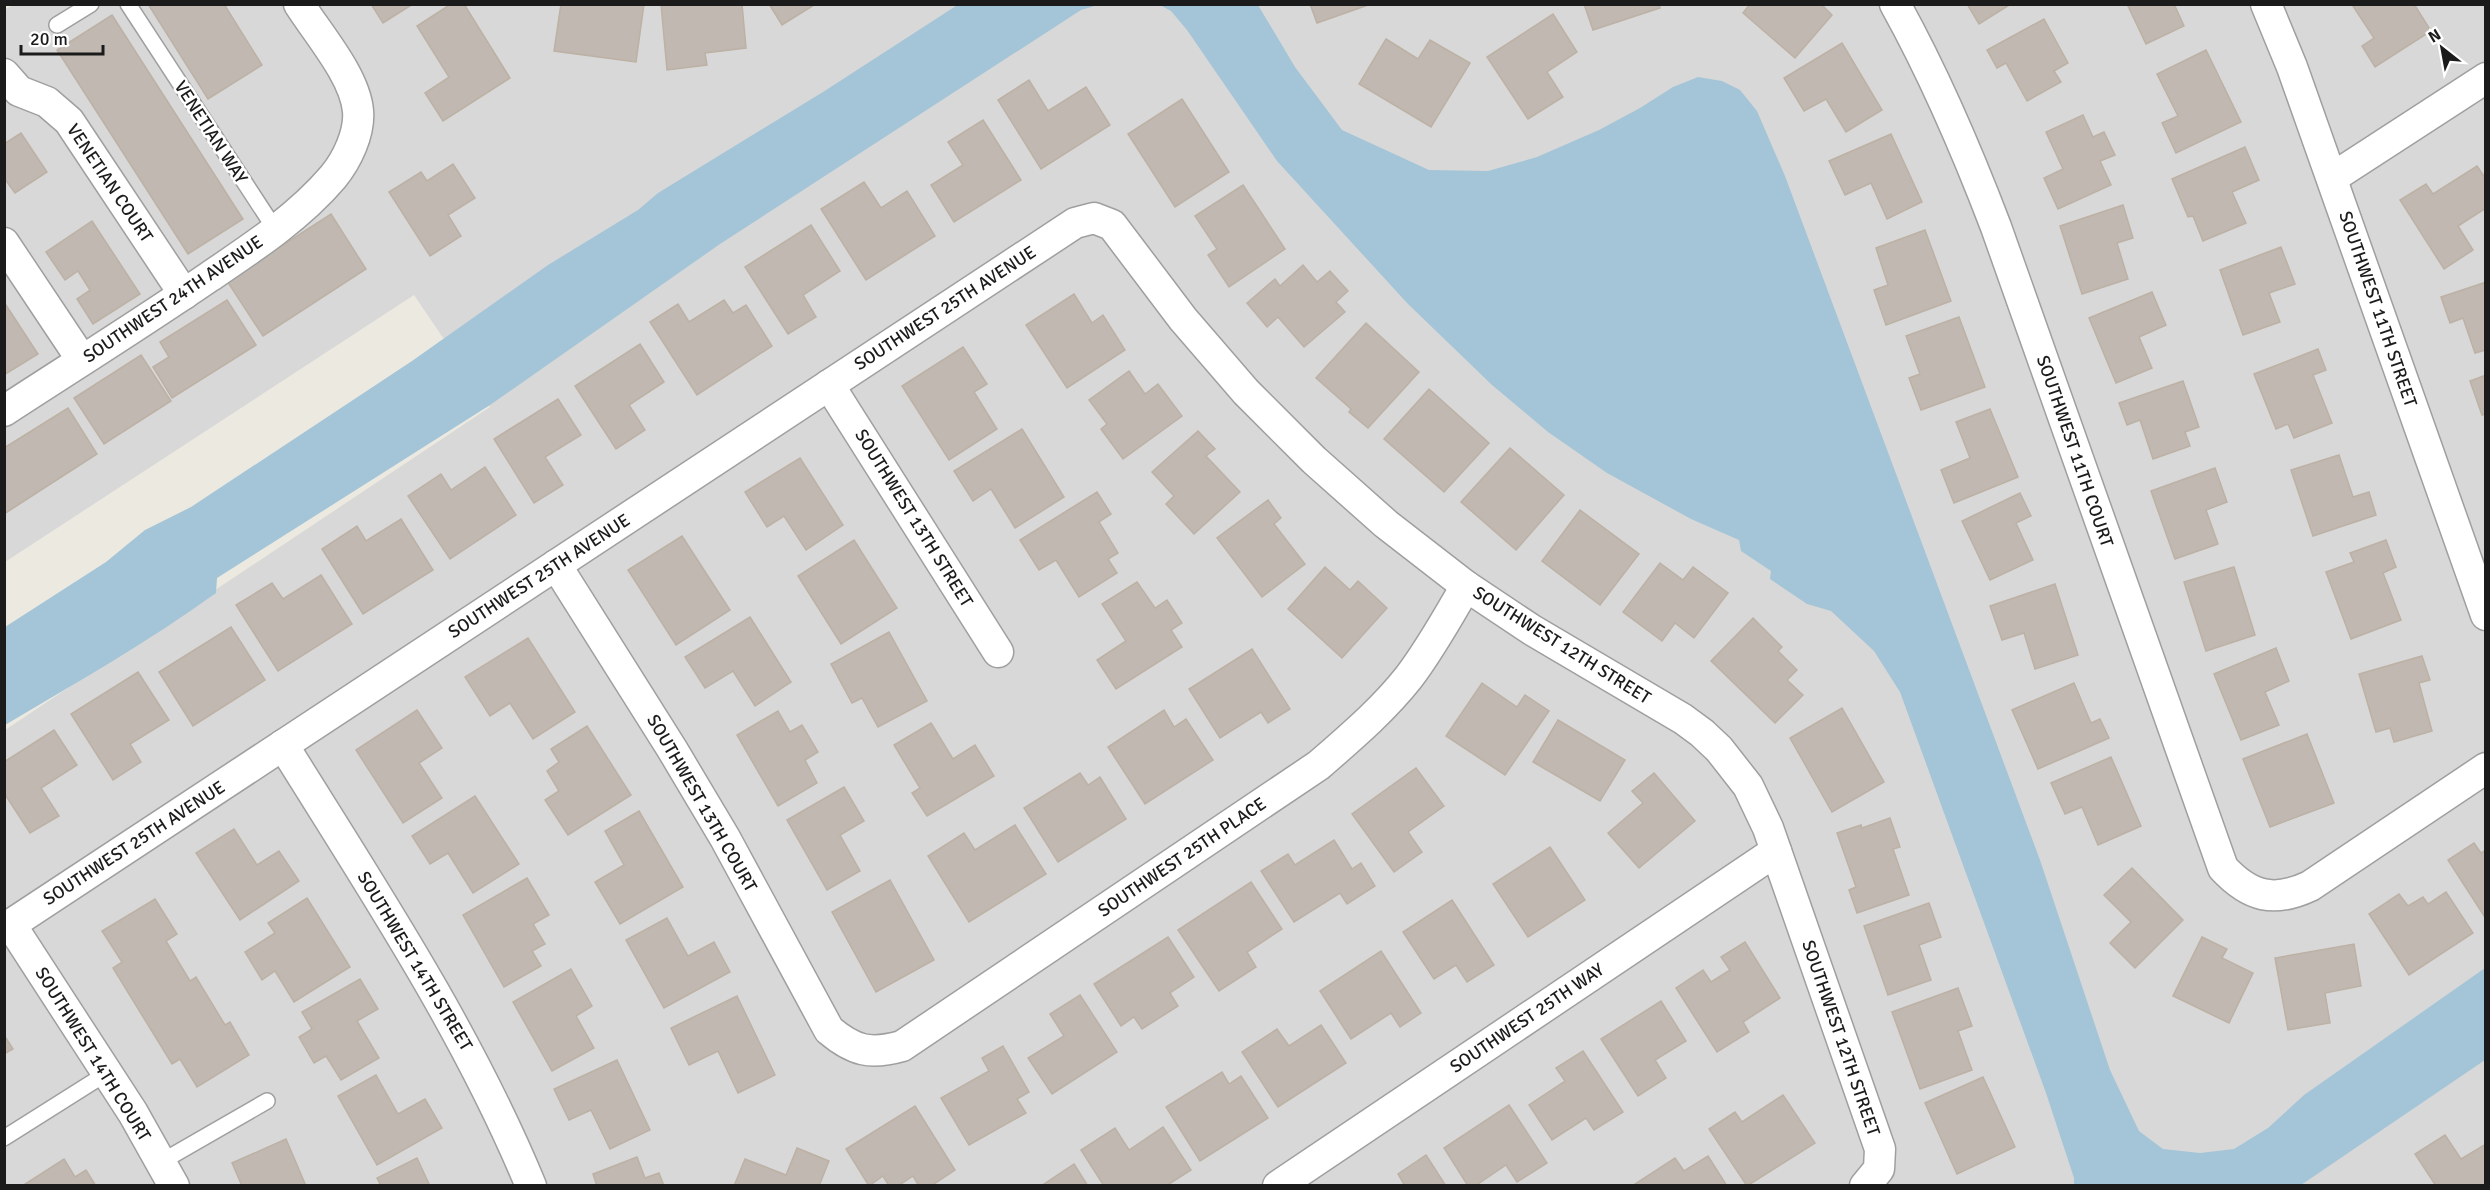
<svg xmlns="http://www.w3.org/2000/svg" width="2490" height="1190" font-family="Signika,sans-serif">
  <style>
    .residential { fill: #d9d8d8 }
    .water { fill: #a3c5d7 }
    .building { fill: #c0b8b1; stroke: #bcb1a4; stroke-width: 1.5 }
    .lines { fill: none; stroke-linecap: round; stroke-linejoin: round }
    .service-casing { stroke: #9f9f9f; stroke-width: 18 }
    .minor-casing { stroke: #9f9f9f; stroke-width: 33 }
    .service { stroke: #fff; stroke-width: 15 }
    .minor { stroke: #fff; stroke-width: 30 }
    .labels { text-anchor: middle; stroke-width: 5; stroke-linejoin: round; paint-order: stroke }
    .street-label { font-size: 18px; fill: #1b1b1b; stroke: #fff }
  </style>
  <rect width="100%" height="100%" fill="#ece9e1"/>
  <path class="residential" d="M13,5H2485V1185H5V730L490,407L414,295L5,562L4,10Z"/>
  <g class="water">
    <path d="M959,4L1098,5L1081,10L720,244L490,405L217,578L216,593C148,642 76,683 5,725V627L106,562L145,530L191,507L412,361L548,265L638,210L658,193L823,92Z"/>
    <path d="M1160,5H1258L1295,67L1342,130L1429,170L1488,171L1537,157L1599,130L1640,108L1673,87L1698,77L1722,81L1740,90L1757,111L1785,176L2040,860L2110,1070L2139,1131L2163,1149L2200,1153L2234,1149L2268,1128L2304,1095L2485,968V1060L2301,1185H2074V1178L2046,1093L1900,692L1874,651L1831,611L1807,604L1770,579L1771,571L1741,551L1739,540L1691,519L1607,473L1548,432L1492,385L1408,304L1277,161L1187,30L1171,11Z"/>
  </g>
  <g class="building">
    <path d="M148,4H224L262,65L208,99Z"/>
    <path d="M371,4H413L383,23Z"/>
    <path d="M451,4H464L510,78L443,121L425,93L449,77L417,26Z"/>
    <path d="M561,4H644L636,62L554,51Z"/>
    <path d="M661,4H742L746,48L705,53L707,65L667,70Z"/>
    <path d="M769,4H814V5L782,25Z"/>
    <path d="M1310,4H1371L1317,23Z"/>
    <path d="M1584,4H1659L1660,8L1593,30Z"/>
    <path d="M1750,4H1821L1832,15L1795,58L1743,13Z"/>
    <path d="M1967,4H2011L1979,24Z"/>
    <path d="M2127,4H2174L2184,26L2146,44Z"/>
    <path d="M2355,4H2414L2431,31L2375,67L2362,46L2374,38L2353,6Z"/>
    <path d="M1553,14L1577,52L1547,72L1563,97L1528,119L1487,57Z"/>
    <path d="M112,15L243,219L188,254L57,50Z"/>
    <path d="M2044,19L2068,63L2054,71L2061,82L2027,101L2006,63L1997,68L1987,50Z"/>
    <path d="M1386,39L1418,59L1430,40L1470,63L1431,127L1359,84Z"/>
    <path d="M1842,43L1882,110L1846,132L1826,99L1804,111L1784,78Z"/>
    <path d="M2206,50L2241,122L2176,153L2162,123L2178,116L2157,74Z"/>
    <path d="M1029,80L1048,111L1086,87L1110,125L1041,169L998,100Z"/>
    <path d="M1182,99L1229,172L1175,207L1128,134Z"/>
    <path d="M2083,115L2093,137L2104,132L2115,155L2100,161L2111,185L2058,209L2044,178L2063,169L2046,132Z"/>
    <path d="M983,120L1021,180L954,222L931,185L963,165L948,142Z"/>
    <path d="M21,133L47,172L15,193L4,178V144Z"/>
    <path d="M1891,134L1922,202L1887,219L1871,183L1845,195L1829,161Z"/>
    <path d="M2245,147L2259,180L2232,192L2246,223L2203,241L2193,216L2188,217L2172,179Z"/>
    <path d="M453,164L475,198L448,215L461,236L430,256L389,192L421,172L427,181Z"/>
    <path d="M2477,166L2486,179V208L2458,226L2473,250L2444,269L2400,200L2426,184L2433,194Z"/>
    <path d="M864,182L881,208L907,191L935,236L866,280L821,209Z"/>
    <path d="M1243,185L1285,249L1229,287L1208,255L1217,249L1195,216Z"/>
    <path d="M2123,205L2133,238L2117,243L2128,279L2082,294L2060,226Z"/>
    <path d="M331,214L366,269L263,336L227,281Z"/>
    <path d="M92,221L140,294L93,324L77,299L90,290L78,271L65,280L46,252Z"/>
    <path d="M811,225L840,271L803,295L816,317L788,334L745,267Z"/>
    <path d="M1925,230L1951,301L1886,325L1874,290L1888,285L1876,248Z"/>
    <path d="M2281,247L2295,284L2269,293L2280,322L2243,335L2220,270Z"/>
    <path d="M1303,265L1317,282L1330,271L1348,291L1336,302L1345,312L1304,347L1278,317L1267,327L1247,303L1275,279L1280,286Z"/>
    <path d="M2486,282V350L2475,353L2463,318L2450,323L2441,297Z"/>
    <path d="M2152,292L2166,325L2139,337L2152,368L2116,383L2089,318Z"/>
    <path d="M1074,294L1092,323L1103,315L1125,350L1067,388L1026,325Z"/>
    <path d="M227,300L256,345L172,398L153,367L169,357L160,342Z"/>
    <path d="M724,300L733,313L746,305L772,346L697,395L650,322L678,304L689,322Z"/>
    <path d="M4,302L38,354L4,375Z"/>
    <path d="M1959,317L1985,387L1921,410L1909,378L1920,374L1906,336Z"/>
    <path d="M1366,323L1419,372L1368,428L1349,412L1351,409L1316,378Z"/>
    <path d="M640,344L664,382L629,405L645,430L616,449L575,386Z"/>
    <path d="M963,347L987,384L974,392L997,429L949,460L902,386Z"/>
    <path d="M2318,349L2326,370L2313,375L2332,423L2294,438L2288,424L2276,429L2254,374Z"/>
    <path d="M141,355L171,401L104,444L74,398Z"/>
    <path d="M1129,371L1145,394L1158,384L1182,416L1123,459L1101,429L1107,424L1089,400Z"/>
    <path d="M2486,375V414L2482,415L2470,381Z"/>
    <path d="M2183,381L2199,427L2185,432L2190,446L2153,459L2140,420L2127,425L2119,403Z"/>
    <path d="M1429,389L1489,443L1444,492L1384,439Z"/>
    <path d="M558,399L581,435L545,457L563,485L534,503L494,439Z"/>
    <path d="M68,408L97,454L4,514V448Z"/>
    <path d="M1990,409L2018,477L1954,503L1941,470L1970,458L1956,422Z"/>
    <path d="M1022,429L1064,497L1015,528L991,489L973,501L954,471Z"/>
    <path d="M1198,431L1215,449L1206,456L1240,492L1194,534L1166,504L1174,496L1152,472Z"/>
    <path d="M1510,448L1564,495L1516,550L1461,502Z"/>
    <path d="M2339,455L2353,497L2369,492L2376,515L2313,536L2291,470Z"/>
    <path d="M800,458L843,525L806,550L784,516L767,527L745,492Z"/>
    <path d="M485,467L516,515L450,559L408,496L441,474L451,490Z"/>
    <path d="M2215,468L2227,502L2206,510L2218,544L2175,559L2151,491Z"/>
    <path d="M1097,492L1111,514L1099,522L1118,553L1108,559L1117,573L1079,597L1056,560L1039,570L1020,540Z"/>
    <path d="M2020,493L2031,516L2016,523L2033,560L1990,580L1962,521Z"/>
    <path d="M1268,500L1281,518L1274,524L1305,564L1262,597L1217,538Z"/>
    <path d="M1580,510L1639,554L1600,605L1542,561Z"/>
    <path d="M401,519L433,570L363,614L322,549L357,526L366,541Z"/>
    <path d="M682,536L730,610L676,645L628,570Z"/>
    <path d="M854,540L897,608L841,644L798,576Z"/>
    <path d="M2386,540L2396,567L2383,573L2401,620L2351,639L2326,572L2354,562L2350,553Z"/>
    <path d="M1660,563L1683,580L1693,567L1728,593L1694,638L1675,623L1662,641L1623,612Z"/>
    <path d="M1325,567L1350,590L1358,581L1387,608L1342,658L1288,609Z"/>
    <path d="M2234,567L2255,635L2206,651L2184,582Z"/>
    <path d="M321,575L352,624L278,671L236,605L272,583L283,599Z"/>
    <path d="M1137,582L1155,608L1167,600L1182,623L1171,630L1182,647L1116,689L1097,660L1126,641L1102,604Z"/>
    <path d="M2055,584L2078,655L2035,669L2024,633L2002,640L1990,606Z"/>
    <path d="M750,617L791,682L755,706L733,671L705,688L685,657Z"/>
    <path d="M1753,618L1782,647L1778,651L1797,670L1787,680L1803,695L1775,723L1711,661Z"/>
    <path d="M231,627L265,680L193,726L159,672Z"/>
    <path d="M889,632L927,701L878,727L862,698L852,703L831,664Z"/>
    <path d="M528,638L575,712L533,739L510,703L490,716L465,677Z"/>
    <path d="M2276,648L2289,681L2265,692L2279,725L2241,740L2214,674Z"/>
    <path d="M1252,649L1290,709L1268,723L1261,712L1220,738L1189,689Z"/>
    <path d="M2422,656L2430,680L2419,683L2432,731L2394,742L2390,728L2376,732L2359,674Z"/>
    <path d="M138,672L169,720L130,744L141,762L113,780L71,714Z"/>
    <path d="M1482,683L1517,707L1525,695L1549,711L1505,775L1446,736Z"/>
    <path d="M2074,683L2091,723L2100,719L2109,738L2038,769L2012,710Z"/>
    <path d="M1842,708L1884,782L1832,812L1790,738Z"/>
    <path d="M417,710L442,748L419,763L442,798L403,823L356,750Z"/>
    <path d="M1164,710L1174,727L1186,719L1213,760L1145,804L1108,747Z"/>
    <path d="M778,711L790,732L802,725L818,752L805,760L817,783L778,806L737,735Z"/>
    <path d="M1558,720L1625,760L1600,801L1533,762Z"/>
    <path d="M931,723L953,759L975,745L994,776L927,816L912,793L920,788L894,745Z"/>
    <path d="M587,726L631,795L568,835L545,800L559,791L547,771L559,762L551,749Z"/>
    <path d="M54,730L77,765L41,788L59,816L30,833L4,793V762Z"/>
    <path d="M2307,734L2334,803L2270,827L2243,759Z"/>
    <path d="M2111,757L2141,826L2098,845L2082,807L2065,814L2051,783Z"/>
    <path d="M1416,768L1444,806L1408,832L1422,852L1394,872L1352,814Z"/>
    <path d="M1080,773L1088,785L1100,777L1126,819L1058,862L1024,808Z"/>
    <path d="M1654,773L1695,821L1639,868L1608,833L1643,803L1632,791Z"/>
    <path d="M844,787L864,821L840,835L860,871L827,890L787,820Z"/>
    <path d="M475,796L519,864L473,893L448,853L430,864L412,836Z"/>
    <path d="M639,811L683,887L620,924L595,882L624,865L605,831Z"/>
    <path d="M1890,818L1900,847L1893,849L1909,895L1857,913L1849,890L1856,887L1837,833L1861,825L1862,828Z"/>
    <path d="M1015,825L1046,874L969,922L928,856L964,833L975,850Z"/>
    <path d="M234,829L257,865L279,851L299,881L240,920L196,853Z"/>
    <path d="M1334,840L1352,869L1361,863L1375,886L1347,904L1340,893L1294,922L1261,871L1288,854L1295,865Z"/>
    <path d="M2474,843L2481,853L2486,850V919L2448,860Z"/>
    <path d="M1550,847L1585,900L1528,937L1493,884Z"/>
    <path d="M2132,868L2183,920L2135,968L2110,943L2131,922L2104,895Z"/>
    <path d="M527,878L549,915L533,924L545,944L532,951L541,966L504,987L463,915Z"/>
    <path d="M890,880L934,960L876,992L832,912Z"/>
    <path d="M1251,882L1282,929L1247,952L1256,967L1219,991L1178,930Z"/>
    <path d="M2446,892L2473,933L2409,975L2369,914L2399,894L2408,906L2423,897L2428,904Z"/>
    <path d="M307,898L350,967L294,1002L275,971L262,980L245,952L275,933L268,923Z"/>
    <path d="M155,899L177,934L166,941L190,981L196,977L225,1025L230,1022L249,1055L197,1087L180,1059L172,1064L113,968L122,962L102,931Z"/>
    <path d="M1452,900L1494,965L1467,982L1456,965L1434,979L1403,932Z"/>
    <path d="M1929,903L1941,937L1919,945L1931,980L1888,995L1864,926Z"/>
    <path d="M667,918L688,956L714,942L730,972L664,1008L626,940Z"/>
    <path d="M1168,937L1194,977L1170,993L1178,1006L1142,1029L1134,1017L1121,1026L1094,984Z"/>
    <path d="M2202,937L2227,949L2222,958L2253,973L2229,1023L2173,996Z"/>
    <path d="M1745,942L1780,998L1743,1022L1749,1032L1717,1052L1676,988L1703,970L1711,982L1730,970L1721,957Z"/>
    <path d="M2354,944L2361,986L2325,993L2330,1023L2288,1030L2275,958Z"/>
    <path d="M1381,951L1421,1013L1400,1027L1391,1013L1351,1039L1320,991Z"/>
    <path d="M571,969L592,1006L576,1016L594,1048L552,1071L513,1002Z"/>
    <path d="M360,979L378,1009L357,1021L379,1058L341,1080L326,1056L314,1063L299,1037L312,1029L302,1012Z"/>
    <path d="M1958,988L1972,1026L1958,1031L1972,1070L1920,1089L1892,1012Z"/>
    <path d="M1080,995L1117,1052L1052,1094L1028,1058L1064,1036L1050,1014Z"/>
    <path d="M737,996L775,1075L738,1093L718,1051L689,1065L671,1028Z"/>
    <path d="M1661,1001L1686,1041L1655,1060L1666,1078L1638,1096L1601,1039Z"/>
    <path d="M1321,1025L1346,1063L1278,1107L1242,1052L1277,1029L1289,1046Z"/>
    <path d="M4,1035L13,1049L4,1054Z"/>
    <path d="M1003,1046L1029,1092L1017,1099L1026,1113L969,1145L941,1098L989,1071L982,1058Z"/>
    <path d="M1583,1051L1623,1112L1594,1130L1586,1118L1552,1140L1529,1105L1565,1081L1556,1068Z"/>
    <path d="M617,1060L650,1130L610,1149L591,1110L569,1120L554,1089Z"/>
    <path d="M1222,1072L1229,1084L1241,1076L1268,1118L1200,1161L1166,1107Z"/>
    <path d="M376,1075L398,1114L425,1099L442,1128L377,1165L338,1096Z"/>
    <path d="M1983,1077L2015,1147L1957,1174L1925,1103Z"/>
    <path d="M1783,1095L1815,1143L1747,1186L1709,1129L1735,1112L1742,1122Z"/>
    <path d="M1509,1105L1547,1163L1517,1182L1506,1165L1475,1186H1468L1444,1148Z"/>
    <path d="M915,1106L955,1170L931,1186H919L913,1176L898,1186H889L883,1176L869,1186L846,1149Z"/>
    <path d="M1163,1127L1191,1170L1166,1186H1104L1081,1150L1115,1128L1129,1150Z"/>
    <path d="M2445,1135L2461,1159L2486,1144V1186H2436L2415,1154Z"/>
    <path d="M286,1139L306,1186H242L232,1163Z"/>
    <path d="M797,1148L829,1161L819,1186H734L745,1159L786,1175Z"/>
    <path d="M1426,1155L1446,1186H1405L1398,1174Z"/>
    <path d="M1708,1156L1727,1186H1636L1635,1184L1675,1158L1684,1171Z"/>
    <path d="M637,1157L645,1178L659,1173L664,1186H597L593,1174Z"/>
    <path d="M417,1158L430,1186H381L377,1178Z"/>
    <path d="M64,1159L75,1177L86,1170L96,1186H22Z"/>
    <path d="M1074,1164L1088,1186H1041Z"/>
  </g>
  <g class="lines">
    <defs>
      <g id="service">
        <path d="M128,4L275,229"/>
        <path d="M57,25L91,4"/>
        <path d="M4,1138L107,1073"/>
        <path d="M161,1162L267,1101"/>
      </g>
      <g id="minor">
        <path d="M1895,4C1935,76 1967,151 1996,227L2223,868C2250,897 2274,903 2310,886L2486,768"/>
        <path d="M2266,4L2292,67L2486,615"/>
        <path d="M4,74L19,91L47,102L69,121L184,294"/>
        <path d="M2332,178L2486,78"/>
        <path d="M4,243L82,360"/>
        <path d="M829,385L998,652"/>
        <path d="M4,411C73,366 142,323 209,277C252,248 299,217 333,177C347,160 360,133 358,111C355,76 318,34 299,4"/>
        <path d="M556,565L672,749L725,838L829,1030C854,1051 870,1055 902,1046L1319,765C1351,737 1383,710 1409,677C1431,648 1448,617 1466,586"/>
        <path d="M283,745C372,888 466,1029 531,1186"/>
        <path d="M11,925L133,1113L174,1186"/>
        <path d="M4,929L1075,223L1094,218L1112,225L1183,319L1246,392L1314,460L1386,524L1466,586L1532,630L1683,719L1702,733L1719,749L1748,786L1768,828L1880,1149L1879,1169L1865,1186"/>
        <path d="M1278,1186L1776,851"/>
      </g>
    </defs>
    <use href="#service" class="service-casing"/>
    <use href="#minor" class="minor-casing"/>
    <use href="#service" class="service"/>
    <use href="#minor" class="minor"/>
  </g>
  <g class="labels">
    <g class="street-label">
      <text transform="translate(211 132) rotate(57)" y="6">VENETIAN WAY</text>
      <text transform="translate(110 183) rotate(56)" y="6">VENETIAN COURT</text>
      <text transform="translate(173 299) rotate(-34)" y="6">SOUTHWEST 24TH AVENUE</text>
      <text transform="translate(945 308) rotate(-33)" y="6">SOUTHWEST 25TH AVENUE</text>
      <text transform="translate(2378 309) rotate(71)" y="6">SOUTHWEST 11TH STREET</text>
      <text transform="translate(2075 451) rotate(71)" y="6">SOUTHWEST 11TH COURT</text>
      <text transform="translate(914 518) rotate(58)" y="6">SOUTHWEST 13TH STREET</text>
      <text transform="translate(539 576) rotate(-33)" y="6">SOUTHWEST 25TH AVENUE</text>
      <text transform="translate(1562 645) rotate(32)" y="6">SOUTHWEST 12TH STREET</text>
      <text transform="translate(702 803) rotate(60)" y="6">SOUTHWEST 13TH COURT</text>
      <text transform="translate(134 843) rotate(-33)" y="6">SOUTHWEST 25TH AVENUE</text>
      <text transform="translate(1182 857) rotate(-34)" y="6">SOUTHWEST 25TH PLACE</text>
      <text transform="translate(415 961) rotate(59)" y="6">SOUTHWEST 14TH STREET</text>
      <text transform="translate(1527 1018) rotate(-34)" y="6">SOUTHWEST 25TH WAY</text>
      <text transform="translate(1841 1038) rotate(71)" y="6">SOUTHWEST 12TH STREET</text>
      <text transform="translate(93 1054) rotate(58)" y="6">SOUTHWEST 14TH COURT</text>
    </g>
  </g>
  <rect width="2490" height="1190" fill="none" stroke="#1b1b1b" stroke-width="12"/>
  <g transform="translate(2442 48) rotate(329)" stroke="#ffffff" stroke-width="4.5" paint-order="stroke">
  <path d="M0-4.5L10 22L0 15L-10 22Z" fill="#1b1b1b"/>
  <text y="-9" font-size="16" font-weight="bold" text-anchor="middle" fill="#1b1b1b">N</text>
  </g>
  <path d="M21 45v9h82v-9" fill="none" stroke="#1b1b1b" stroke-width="3"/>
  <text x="30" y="45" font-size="18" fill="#1b1b1b" stroke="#ffffff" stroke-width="4.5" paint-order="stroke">20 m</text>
</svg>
